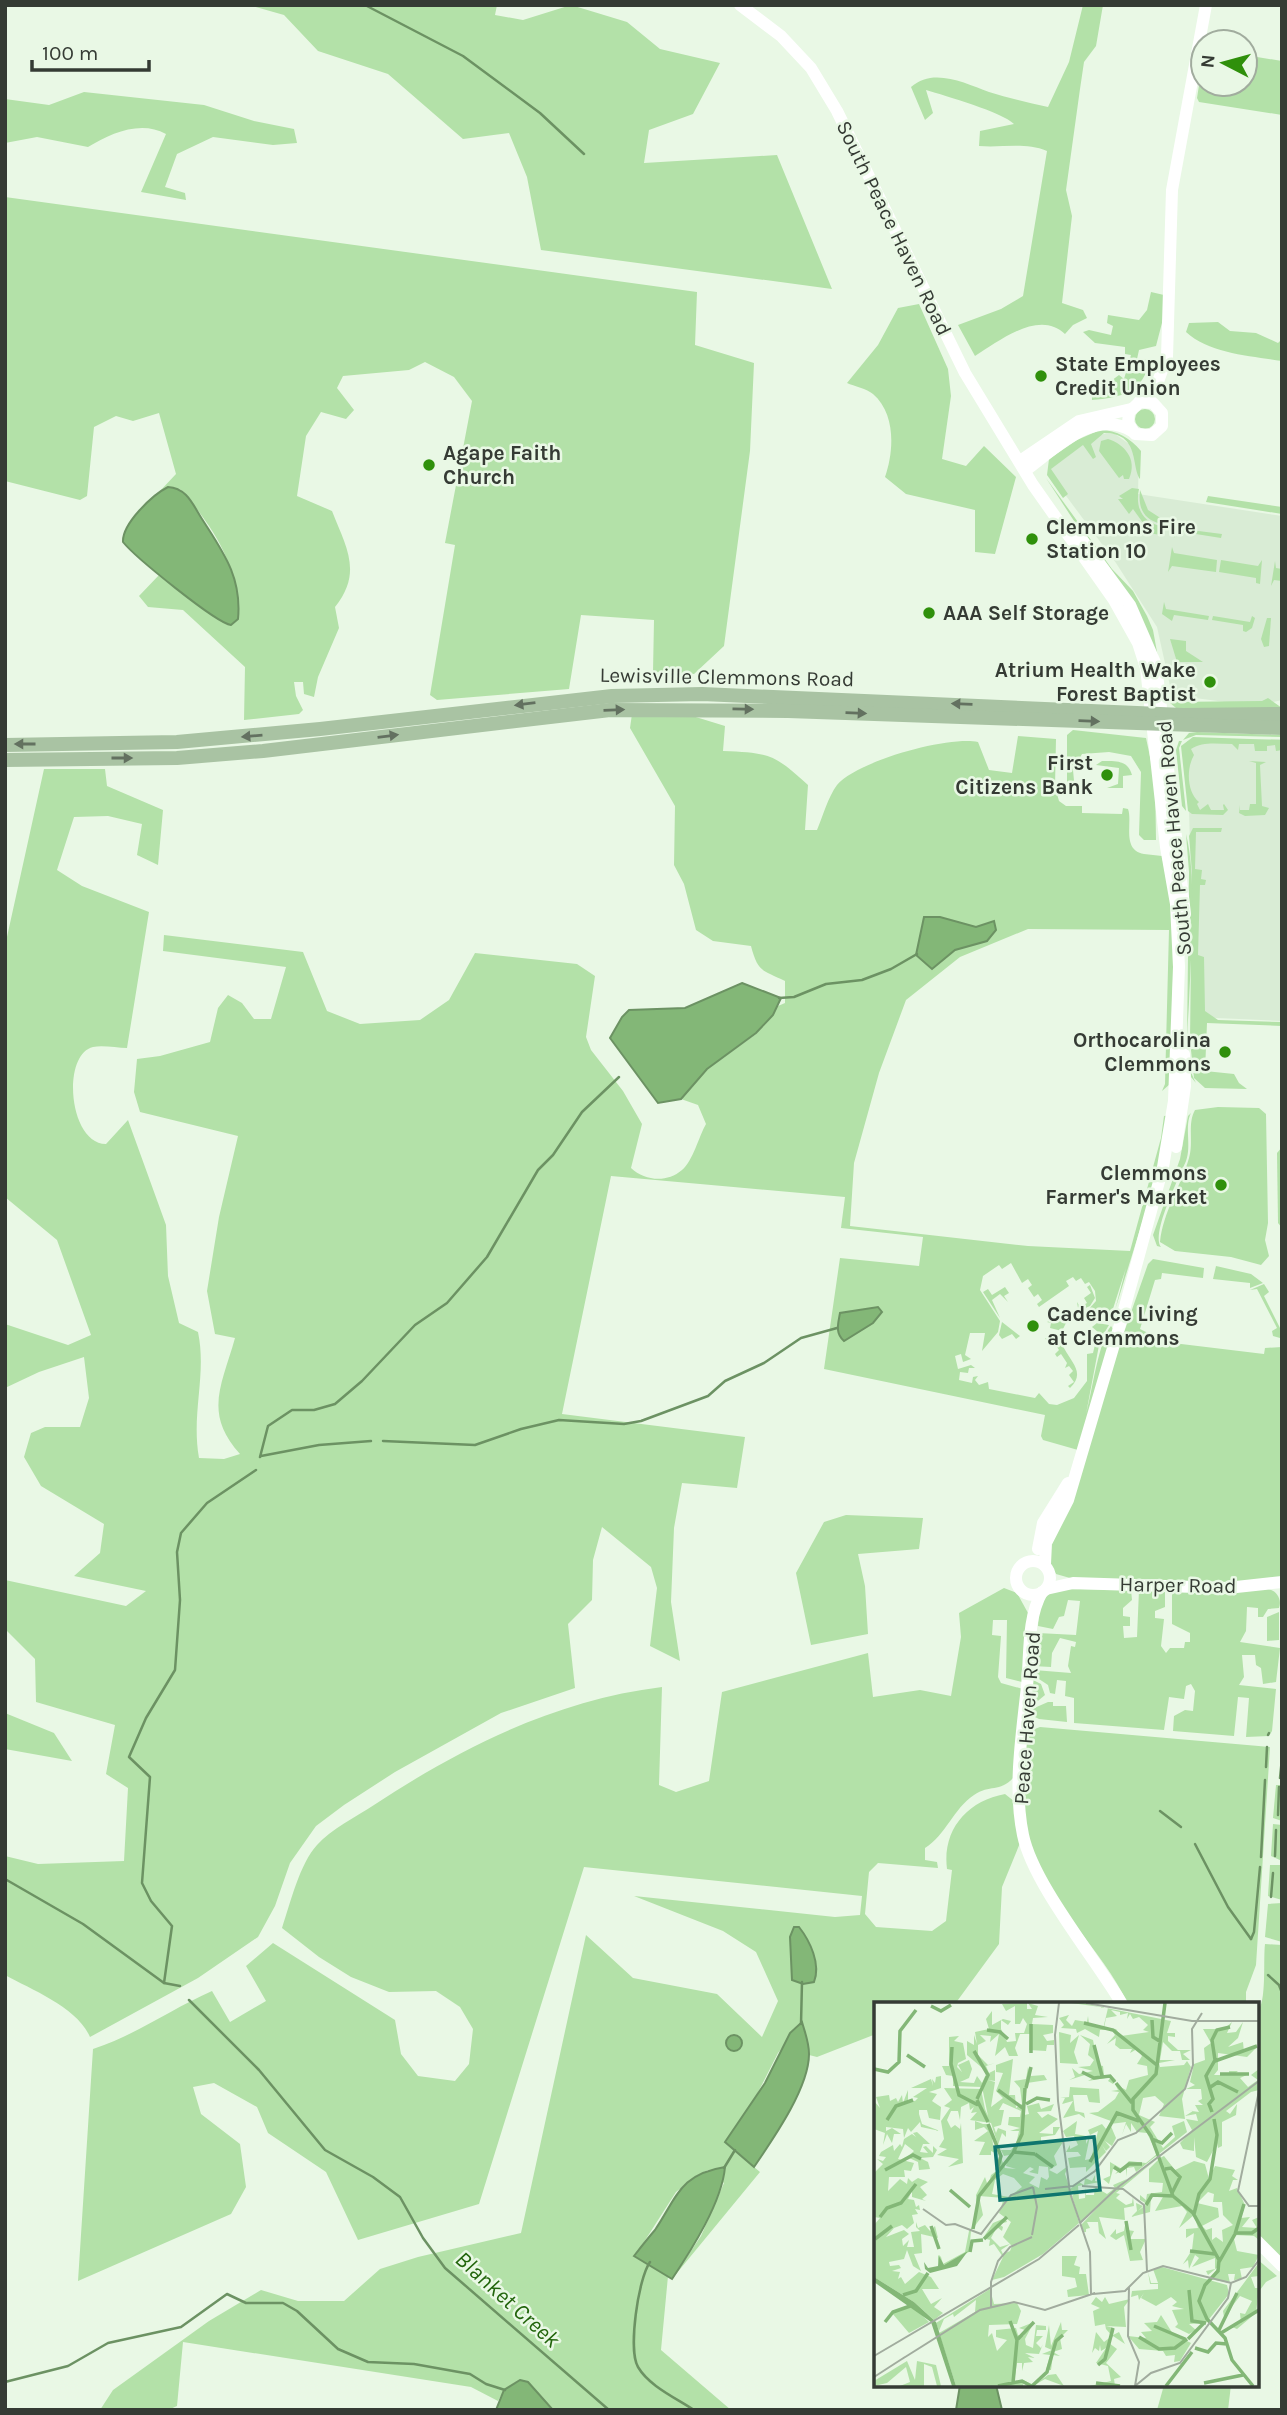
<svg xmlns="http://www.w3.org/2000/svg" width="1287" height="2415" font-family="Karla,sans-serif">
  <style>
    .built { fill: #d9ecd5 }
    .green { fill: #b3e1a8 }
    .water { fill: #83b777; stroke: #6c9263; stroke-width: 2 }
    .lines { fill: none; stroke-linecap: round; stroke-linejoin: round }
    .stream { stroke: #6c9263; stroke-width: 2.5 }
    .secondary { stroke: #fff; stroke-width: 12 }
    .primary { stroke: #a9c3a3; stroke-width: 14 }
    .oneway { fill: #637160 }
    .poi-dot { fill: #2f900b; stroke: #e9f8e5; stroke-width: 2.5 }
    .labels { text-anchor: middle; stroke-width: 5; stroke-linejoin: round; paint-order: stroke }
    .street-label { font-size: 21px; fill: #353b34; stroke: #e9f8e5 }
    .poi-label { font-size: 21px; font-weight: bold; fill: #353b34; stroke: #e9f8e5; text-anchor: start }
    .water-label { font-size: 23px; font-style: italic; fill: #22650c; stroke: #e9f8e5 }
    .inset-river { fill: none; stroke: #83b777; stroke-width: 3.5 }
    .inset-road { fill: none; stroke: #a1ac9e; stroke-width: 2 }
    .view { fill: #0f766e; fill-opacity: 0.15; stroke: #0f766e; stroke-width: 3.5 }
    .inset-edge { fill: none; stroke: #353b34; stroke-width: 3.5 }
  </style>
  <rect width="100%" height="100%" fill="#e9f8e5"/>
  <g class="built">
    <path d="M1107,433L1115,434L1139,451L1138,494L1282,516V700L1256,706L1172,695L1157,627L1116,563L1049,473L1055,458L1083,440Z"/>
    <path d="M1282,739V1021L1195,1017L1187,741Z"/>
  </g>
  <g class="green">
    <path d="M249,5H497L495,15L523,20L571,5L627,22L660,49L720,63L693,114L649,130L644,163L777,155L832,289L541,250L527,177L509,133L463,139L388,74L318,51L284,15Z"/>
    <path d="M1083,5H1103L1096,46L1084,62L1080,89L1066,190L1072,216L1062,303L1083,310L1087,318L1073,325L1065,334C1039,309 999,341 975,356L958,325L1001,309L1023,296L1047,151C1025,142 1002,148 979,146L980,131L1014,124C1002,112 946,96 926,90L933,113L925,120L911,87C933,67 965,83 989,92C1008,98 1029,103 1048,107L1069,62Z"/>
    <path d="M1245,55L1282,61V115L1199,102L1197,98L1203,60V84H1245Z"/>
    <path d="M84,92L204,105L254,121L294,129L297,143L273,145L213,137L177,154L165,187L185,193L186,200L141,192L166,134C141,120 111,133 88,147L37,137L5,143V99L49,105Z"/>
    <path d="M5,197L697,292L695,345L754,363L750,451L724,646L694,674L653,672L654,620L581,615L569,689L437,700L430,695L455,545L445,543L472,401L454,377L425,362L409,370L343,376L337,388L354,410L346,419L321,412L306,436L297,496L332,511C346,547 363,572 335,607L339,628L318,677L314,697L304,694L303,682H294L296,696L303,710L299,714L244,720L245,667L183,610L148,607L139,596L160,574L220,620L231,625L238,619C239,566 215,529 180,489L168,487L160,491L176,474L159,413L133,421L116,416L94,427L87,496L80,500L5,481Z"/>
    <path d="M1151,292L1164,295V315L1156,346L1139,350L1137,359L1149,360C1145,392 1120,398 1092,400V395L1119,375L1124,379L1131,355L1125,354V347L1095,343L1083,332L1089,330L1111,335L1113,326L1107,323L1108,315L1139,320L1147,310Z"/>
    <path d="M919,304L948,369L951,396L942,459L966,466L984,446L1016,477L995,554L975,552V510L906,494L885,477C894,451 896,414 873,394C867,389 854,386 847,383L878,345L898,308Z"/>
    <path d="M1218,322L1230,331L1256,333L1278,343L1282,339V361C1252,356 1210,354 1186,332L1189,323Z"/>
    <circle cx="1145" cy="419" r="10"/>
    <path d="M1100,430C1117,430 1130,438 1141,451L1140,479C1131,466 1140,433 1104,433L1091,444L1096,457L1093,459L1083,445L1051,469L1068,494L1063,498L1047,475L1049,459L1077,440Z"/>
    <path d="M1108,439C1124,444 1138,459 1129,479H1124L1123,475L1119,478L1099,451L1101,441Z"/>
    <path d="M1046,478L1112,569L1133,591L1147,616L1153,630L1165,696L1093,550Z"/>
    <path d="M1132,488L1139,489C1135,507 1142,522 1161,526V535L1142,532L1146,527L1133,509L1129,514L1118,499H1123L1119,496Z"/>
    <path d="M1140,490L1148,510L1162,519L1161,524C1143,519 1138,508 1140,490Z"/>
    <path d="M1208,496L1282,507V514L1206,502Z"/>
    <path d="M1175,528L1222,534L1221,538L1177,531L1174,538Z"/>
    <path d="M1172,547L1174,553L1217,560L1216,572L1172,566L1168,572Z"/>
    <path d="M1221,560L1258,566L1262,560L1260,584L1256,583V578L1219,572Z"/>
    <path d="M1275,561L1276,568L1282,569V581L1274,580L1271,586Z"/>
    <path d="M1164,602L1166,609L1209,616L1208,620L1174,615L1172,621L1162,614Z"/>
    <path d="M1213,616L1250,622L1252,616L1255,618L1252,628L1246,632L1243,631V625L1212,620Z"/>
    <path d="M1267,618H1271L1269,646L1264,647L1261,639Z"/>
    <path d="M1170,639L1186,641V651L1203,662H1177Z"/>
    <path d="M1268,698L1282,708H1176L1169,702L1262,701Z"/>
    <path d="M632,714H686L725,726L723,751C770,753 774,754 808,785L805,830H817C823,816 828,797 837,785C857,761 948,736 978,742L989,770L1012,773L1018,736L1056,739L1055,787L1059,801L1066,806H1082V813L1122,814L1123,808L1128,809C1133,822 1121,850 1144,854C1150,855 1156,855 1162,856L1172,910L1174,944L1170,1084L1162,1091L1165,1084L1169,930L1028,929L960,957L906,1000L879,1073L854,1163L850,1226L1028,1246L1130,1251L1161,1138L1164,1116L1170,1115L1166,1146L1115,1310L1126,1268L1112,1312L1088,1310L1096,1301L1095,1291L1089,1282L1085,1284L1081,1278L1076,1281L1073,1277L1066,1281L1069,1286L1039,1307L1037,1304L1042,1300L1038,1294L1034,1297L1028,1288L1032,1285L1028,1279L1022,1283L1011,1263L1002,1269L999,1265L983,1276L980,1290L1000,1321L998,1332L982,1351L985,1333H970L965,1355L971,1359L963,1362L961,1354L955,1356L958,1369L971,1365L975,1368H969L968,1373L960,1372L959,1380L972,1383L973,1377L978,1376L975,1380L979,1385L988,1382L989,1389L1035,1398L1039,1393L1049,1404L1057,1405L1074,1398L1087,1381V1354L1093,1353L1098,1332L1092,1327L1097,1323L1109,1325L1100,1340L1086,1414C1092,1392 1099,1340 1111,1326L1113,1329L1078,1450L1043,1440L1041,1436L1045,1415L824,1369L840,1258L919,1266L923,1237L841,1228L845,1197L611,1176L562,1414L745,1437L737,1488L682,1483L674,1528L671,1602L680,1661L650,1646L657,1588L651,1567L602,1527L593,1560L592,1600L568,1624L575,1688L501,1713L395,1772L344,1805L316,1826L290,1863L275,1906L258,1937L198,1978L90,2037C77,2007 32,1990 5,1975V1856L38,1864L124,1861L128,1788L106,1774L115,1725L36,1702L35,1659L5,1629V1580L126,1606L146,1591L74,1576L100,1553L104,1524L41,1486L24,1457L31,1433L45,1427H80L89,1398L84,1357L39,1372L5,1388V1324L68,1345L91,1335L57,1240L5,1197V946L44,769H105L107,786L163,810L158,865L137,855L142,824L108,816L74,817L57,870L82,886L149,912L127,1048C117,1048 103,1045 93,1047C61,1055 69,1144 106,1144L128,1120L166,1225L168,1276L179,1323L198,1332C207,1375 191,1413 199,1458L224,1459L240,1454C203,1413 222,1385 235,1338L215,1334L207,1291L219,1217L238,1136L140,1112L134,1092L137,1059L160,1056L210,1042L218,1008L228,995L242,1003L254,1019H271L286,967L163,951L164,935L303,952L327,1011L360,1024L420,1020L449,1000L475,953L577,964L595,976L586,1037L591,1050L623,1091L642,1124L631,1168C645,1181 667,1183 682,1170C693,1161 699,1136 706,1124L698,1105L681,1099L707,1069L756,1034L778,1006L785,1003V981C763,970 758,973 751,946L713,941L696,930L684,884L674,865L675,806L630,728Z"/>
    <path d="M1073,730L1146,738L1155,780L1156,840H1144L1139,835L1141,772L1131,756L1109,752L1082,754L1073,770L1075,791L1067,794V735Z"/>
    <path d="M1197,732L1282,735V737L1196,735L1183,740L1189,733Z"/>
    <path d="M1193,737L1282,740V750L1276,751L1275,745L1267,746V751H1255L1254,744H1239L1238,750L1232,744C1218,744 1203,741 1191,749L1194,755C1186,769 1187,792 1199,802L1197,804L1200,810L1208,804L1211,810H1224L1223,805L1224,804L1228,810L1223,815L1192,814L1188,811L1181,746Z"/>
    <path d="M1179,741H1182L1179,748L1186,811L1182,806L1176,750Z"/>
    <path d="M1102,761C1116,761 1128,760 1132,775L1123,776V788H1107L1118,784L1119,768L1096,765Z"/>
    <path d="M1249,761L1266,762L1260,765L1262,806L1269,808L1265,815L1245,816L1239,813L1240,805V810H1249L1250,804H1256V763Z"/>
    <path d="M1193,828H1222L1221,832H1196L1195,869L1202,870L1201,879L1206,880L1205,885H1200L1198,955L1204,957L1205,1011L1218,1020L1282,1022V1026L1207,1023L1205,1071L1234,1074L1239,1083L1247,1089L1205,1088L1194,1078L1190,1041L1192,871L1189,836Z"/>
    <path d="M1186,834C1197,876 1191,956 1189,1002C1188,1027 1183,1061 1196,1083L1191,1077L1187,1040L1189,872Z"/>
    <path d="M1218,1107L1259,1108L1266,1114L1268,1223L1265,1240L1269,1256L1261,1265L1231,1257L1175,1251L1160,1242C1163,1212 1181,1186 1189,1158C1194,1142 1187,1124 1195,1110Z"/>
    <path d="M1191,1113C1184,1126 1192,1146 1186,1161C1179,1178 1151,1233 1161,1247L1157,1246L1153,1235L1180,1159L1188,1116Z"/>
    <path d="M1282,1147V1228L1278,1223L1277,1153Z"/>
    <path d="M1153,1259L1204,1268L1203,1278L1162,1273L1161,1279L1155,1280L1140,1329L1148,1333V1340L1264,1354L1265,1348L1282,1347V1577L1224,1584L1070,1578L1056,1574L1049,1563V1546L1148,1264Z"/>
    <path d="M1216,1266L1251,1274L1263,1283L1250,1288V1283L1213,1279Z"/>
    <path d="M1264,1284L1269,1292L1264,1296L1282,1332L1280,1338L1273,1336L1272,1331L1277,1328L1257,1289L1250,1290Z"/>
    <path d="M1090,1285L1095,1298L1090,1306L1070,1315L1062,1331L1050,1328L1051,1323L1047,1322L1053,1319L1056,1323L1066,1317L1063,1312L1065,1310L1069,1314L1078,1308L1077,1302L1080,1307L1087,1303L1084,1298L1091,1293L1087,1287Z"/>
    <path d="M1005,1287L1009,1293L1004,1296L1008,1302L1000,1294L992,1300L1000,1318L983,1292L988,1289L992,1295Z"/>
    <path d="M1002,1322L1020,1336L1016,1339L1012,1334L1002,1339L999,1335Z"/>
    <path d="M1049,1333L1061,1335C1059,1355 1091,1369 1070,1388L1068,1386L1074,1382L1069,1375L1073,1371L1069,1366L1065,1368L1067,1363L1061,1354L1057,1357L1055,1354L1059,1350L1053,1341L1048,1343L1045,1338L1048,1339Z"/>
    <path d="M846,1515L923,1518L919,1549L858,1554L865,1586L868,1634L811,1645L796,1573L824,1522Z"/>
    <path d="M1004,1588L1017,1593L1028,1613L1022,1682L1006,1678L1007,1620H993L992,1635L1001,1636L998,1677L1001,1683L1023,1689L1014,1777C1000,1793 990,1784 974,1795C953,1809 946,1835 925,1848V1860L937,1862L938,1868L878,1863L869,1872L865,1914L876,1927L932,1931L946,1921L952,1870L947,1869C942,1830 967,1801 1005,1794L1015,1802L1020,1843L1002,1887L999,1944L955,2004H876V2034L817,2057L809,2055L802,2023L778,2053L752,2104L754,2167L760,2172L672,2279L701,2236L724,2183L708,2170L694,2177L676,2192L635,2256L668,2276L661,2350L731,2410H553L528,2382L504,2390L498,2401L471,2387L183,2342L177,2406L168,2410H100L113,2390L209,2321L261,2290L298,2301H344L380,2269L418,2257L521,2233L586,1935L633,1978L717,1994L762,2037L778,2001L756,1952L723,1931L634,1896L835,1917L860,1915L862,1896L584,1867L479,2204L358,2240L326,2172L268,2133L257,2107L214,2083L193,2087L201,2114L240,2144L246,2187L231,2214L78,2281L93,2049C136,2035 171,2009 212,1991L230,2022L266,2001L246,1966L273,1943L395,2020L401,2054L418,2076L455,2081L469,2064L473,2029L460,2007L436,1991L389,1992L351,1977L319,1957L282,1928C290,1904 300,1863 317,1845C331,1829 356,1817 374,1805C462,1747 556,1700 662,1687L659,1785L676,1792L709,1781L722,1692L868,1653L873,1697L920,1690L951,1696L961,1637L959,1613Z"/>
    <path d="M1060,1589L1131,1590L1132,1600L1123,1608V1616L1130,1617V1626H1123L1124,1638L1137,1637L1139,1590L1165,1591V1607L1155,1611V1618L1164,1619L1161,1646L1166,1653L1170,1648H1184L1185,1642H1190V1633L1172,1624V1592L1268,1589C1277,1591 1282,1599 1279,1608L1268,1609L1263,1617H1258V1608L1247,1607L1246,1631L1240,1642L1280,1648L1276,1682L1263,1684L1261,1668L1256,1665L1255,1655H1242L1244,1677L1239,1685L1276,1689L1272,1731L1269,1736L1246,1737L1249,1698L1238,1697L1234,1736L1173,1731L1174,1716L1185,1710L1193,1711L1195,1691L1191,1684L1186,1686L1184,1699L1169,1697L1164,1730L1074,1723V1698L1065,1696L1066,1681L1057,1680L1055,1694L1050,1693L1048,1685L1033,1675L1034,1670L1071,1673L1068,1666L1071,1646L1075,1647L1076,1642L1060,1638L1052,1653L1051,1667L1033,1666L1038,1633L1076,1635L1080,1601L1068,1600L1064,1616L1059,1617L1053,1629L1038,1626L1039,1609L1046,1594Z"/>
    <path d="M1279,1612V1640L1267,1641V1617Z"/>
    <path d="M1031,1679L1041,1684L1045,1695L1033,1705Z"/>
    <path d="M1048,1702H1053V1706H1066L1067,1722L1039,1719L1031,1715L1032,1709Z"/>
    <path d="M5,1713L54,1733L72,1761L5,1749Z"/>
    <path d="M1040,1727L1270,1747L1256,1965L1246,1992V2004H1128C1102,1948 1043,1899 1028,1839C1019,1805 1025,1767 1027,1732Z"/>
    <path d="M1276,1785H1282V1821L1273,1818Z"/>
    <path d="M1273,1824L1282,1825V1861L1271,1856Z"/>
    <path d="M1270,1865H1282V1900L1268,1896Z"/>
    <path d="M1282,1903V1942L1265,1937L1268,1904Z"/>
    <path d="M1265,1944L1282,1945V2259L1257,2234V2011C1267,2005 1263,1959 1265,1944Z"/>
    <path d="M1257,2259L1277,2276L1266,2282L1257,2294Z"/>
    <path d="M1164,2385H1231L1228,2410H1157Z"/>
  </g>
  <g class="water">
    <path d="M168,487C187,488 193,505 202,519C223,552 242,577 238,619L231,625C216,623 135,557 123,542C122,524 152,495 168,487Z"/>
    <path d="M924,917H940L976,927L994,921L996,930L987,941L955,950L932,969L916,955Z"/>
    <path d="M742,983L781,998L773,1015L756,1033L707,1069L681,1099L658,1103L610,1038L622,1017L629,1010L685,1008Z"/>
    <path d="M878,1307L882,1312L873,1323L844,1341C835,1333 838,1324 840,1313Z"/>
    <path d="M794,1927H799C810,1941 821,1964 814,1982L803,1984L792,1980L790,1937Z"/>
    <path d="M802,2022C805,2033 809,2042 809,2054C809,2088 773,2139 754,2167L725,2142L765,2083L790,2033Z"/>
    <circle cx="734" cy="2043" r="8"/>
    <path d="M725,2167C722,2202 692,2249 672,2279L634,2256C641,2247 648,2238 655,2230C677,2197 680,2174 725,2167Z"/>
    <path d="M520,2380L528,2382L553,2410H496L504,2390Z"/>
    <path d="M960,2385H996L1002,2410H956Z"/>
  </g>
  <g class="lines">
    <g class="stream">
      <path d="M365,5L463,56L540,113L584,154"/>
      <path d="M779,998L794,997L826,984L862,980L891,969L917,954"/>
      <path d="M383,1441L475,1445L521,1429L559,1420L624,1424L641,1421L708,1396L725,1381L764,1363L801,1338L837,1328"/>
      <path d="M261,1456L319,1445L371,1441"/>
      <path d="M260,1457L268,1426L292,1410H314L335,1404L362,1381L415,1325L447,1303L487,1257L538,1170L553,1155L582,1112L619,1077"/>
      <path d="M1268,1735L1269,1733"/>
      <path d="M1266,1767L1267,1747"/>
      <path d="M1280,1778L1282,1758"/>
      <path d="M1160,1811L1181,1827"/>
      <path d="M1278,1815L1279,1787"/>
      <path d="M1195,1844L1228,1907L1251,1939"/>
      <path d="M1275,1856L1276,1830"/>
      <path d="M1261,1857L1265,1780"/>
      <path d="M5,1879L83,1924L164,1983L180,1986"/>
      <path d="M1271,1897L1273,1873"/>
      <path d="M1251,1939L1254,1932L1260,1867"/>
      <path d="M1268,1975L1279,1985L1282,1993"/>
      <path d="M164,1983L172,1926L151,1901L142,1883L150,1777L129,1757L146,1718L175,1670L180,1600L177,1552L181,1533L207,1503L256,1470"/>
      <path d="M189,2000L259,2070L325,2150L373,2177L400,2197L423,2238L445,2268L609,2410"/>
      <path d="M801,2024L802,1982"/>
      <path d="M724,2168L735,2150"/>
      <path d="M650,2262C638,2279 628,2350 638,2367C649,2386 676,2398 694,2410"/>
      <path d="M5,2382L68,2366L108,2343L181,2327L227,2294L246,2303H283L297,2311L338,2349L368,2362L414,2364L470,2374L486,2384L505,2390"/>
    </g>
    <g class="secondary">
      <path d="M740,5L781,36L811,68L837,111L965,373L1033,485L1114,600L1138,643L1146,668L1166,847L1176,904L1179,967L1174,1101L1163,1167L1121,1321L1068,1500L1046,1543L1045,1564"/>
      <path d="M1139,402L1153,403L1162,413V426L1152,435L1135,434L1128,423L1129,412L1156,387L1167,357L1172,190L1206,5"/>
      <path d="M1020,461L1079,421L1131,409"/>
      <path d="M1026,470C1056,448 1094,408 1132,431"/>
      <path d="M1075,530L1130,605L1156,665L1185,914"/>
      <path d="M1176,1147L1185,1086L1184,1054"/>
      <path d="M1038,1549L1043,1523L1068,1483"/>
      <circle cx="1033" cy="1578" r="17"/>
      <path d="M1046,1589L1073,1583L1227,1588L1282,1582"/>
      <path d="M1042,1592C1027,1618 1030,1656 1027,1686C1022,1734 1013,1787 1023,1835C1033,1884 1095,1958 1122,2004"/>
      <path d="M1257,2241L1282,2266"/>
    </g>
    <g class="primary">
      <path d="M5,745L177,742L320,729L612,696L702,694L1183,715L1282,714"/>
      <path d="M5,760L177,758L263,751L610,710L788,711L1282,728"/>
    </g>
  </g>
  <defs><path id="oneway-solid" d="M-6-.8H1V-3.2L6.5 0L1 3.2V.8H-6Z" transform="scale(1.75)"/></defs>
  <g class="oneway">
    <use href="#oneway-solid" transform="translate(525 704) rotate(173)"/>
    <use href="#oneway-solid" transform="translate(962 704) rotate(-178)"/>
    <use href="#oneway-solid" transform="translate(743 709) rotate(1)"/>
    <use href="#oneway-solid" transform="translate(614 710) rotate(-2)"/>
    <use href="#oneway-solid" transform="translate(856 713) rotate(2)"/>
    <use href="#oneway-solid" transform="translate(1089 721) rotate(2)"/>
    <use href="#oneway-solid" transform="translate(252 736) rotate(175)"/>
    <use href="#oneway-solid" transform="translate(388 736) rotate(-7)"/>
    <use href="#oneway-solid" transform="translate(25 744) rotate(180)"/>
    <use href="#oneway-solid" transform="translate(122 758)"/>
  </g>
  <g class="poi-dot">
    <circle cx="1041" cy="376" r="7"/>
    <circle cx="429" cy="465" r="7"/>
    <circle cx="1032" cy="539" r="7"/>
    <circle cx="929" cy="613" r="7"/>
    <circle cx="1210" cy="682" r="7"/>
    <circle cx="1107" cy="775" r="7"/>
    <circle cx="1225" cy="1052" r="7"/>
    <circle cx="1221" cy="1185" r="7"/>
    <circle cx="1033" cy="1326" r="7"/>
  </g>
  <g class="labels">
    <g class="street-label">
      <text transform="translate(894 228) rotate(64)" y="7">South Peace Haven Road</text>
      <text transform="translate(727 677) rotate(1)" y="7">Lewisville Clemmons Road</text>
      <text transform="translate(1174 838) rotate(-95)" y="7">South Peace Haven Road</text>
      <text transform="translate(1178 1585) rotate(1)" y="7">Harper Road</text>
      <text transform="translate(1027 1718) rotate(-86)" y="7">Peace Haven Road</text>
    </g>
    <g class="poi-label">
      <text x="1055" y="371">State Employees<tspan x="1055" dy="24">Credit Union</tspan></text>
      <text x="443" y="460">Agape Faith<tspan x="443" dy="24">Church</tspan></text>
      <text x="1046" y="534">Clemmons Fire<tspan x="1046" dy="24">Station 10</tspan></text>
      <text x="943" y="620">AAA Self Storage</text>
      <text x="1196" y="677" text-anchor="end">Atrium Health Wake<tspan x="1196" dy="24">Forest Baptist</tspan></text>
      <text x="1093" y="770" text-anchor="end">First<tspan x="1093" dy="24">Citizens Bank</tspan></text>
      <text x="1211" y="1047" text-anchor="end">Orthocarolina<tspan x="1211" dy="24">Clemmons</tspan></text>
      <text x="1207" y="1180" text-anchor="end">Clemmons<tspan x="1207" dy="24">Farmer's Market</tspan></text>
      <text x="1047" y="1321">Cadence Living<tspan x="1047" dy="24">at Clemmons</tspan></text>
    </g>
    <g class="water-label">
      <text transform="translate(508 2299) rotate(42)" y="8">Blanket Creek</text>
    </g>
  </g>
  <g transform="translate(874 2002)">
    <rect width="385" height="385" fill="#e9f8e5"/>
    <path d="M153,1V7H158L154,1L164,4L161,13L174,15L159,16L158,22L179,23V31L169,33L173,39L180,38V43H173L172,49L155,48L156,32H146L141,46L144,54H135L131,45L121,54L125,32L116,40L117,34L106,33L112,39L104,43V53L114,63L121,61L112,64L115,71L121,68V79L114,78L121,80L117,105L129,96L122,89L129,71L122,70V63L139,57L135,93H141L142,106L148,102L146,86L140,79L152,77L154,65L157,74L170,73L173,78L153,81L150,113L155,112L153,104L165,101L167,107L180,102L177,109L163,110L168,116L174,112L184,117L165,131L179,132V125H186L181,133L167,135V139L189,140L180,154L183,163L175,168L183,172L194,164L191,172L196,187L205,180L210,183L211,176L218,179L221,173V179L226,180L204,184L205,197L211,196L212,185V193H220L221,185L233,192L241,186L239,183L253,177L243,187L284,156L242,191L246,192L242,196L252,203L258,201L259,195L260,204L250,206L251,218L225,215L232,237L225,231L224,220H213L216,226L212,227V230H210L207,223L226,203L206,220L198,194L202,190L196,189L205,221L169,252L130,275L118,278L129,255L120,242L115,244L116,238L109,236L119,221L131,216L133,220L125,222L129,225L128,229L123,225L117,236L126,245L136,242L127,248L129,252L136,249L138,244L129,235L137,220L125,211L130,196L105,194L109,213L97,229L95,250L70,263L68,262L65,254V258L64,264V254L65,253L67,255L69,262L91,250L95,229L102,220V193L111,175L114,184L117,173L125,167V153L117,149V153H105L111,140L100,139L114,129L110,125L101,128V119L109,122H116L120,149L122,150L127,156L131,166L142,167L132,164L135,153L130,154L127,148H137L142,142L145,129H136L146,126L134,123L135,115H146L147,109L129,101L125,108H130L127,123L120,125L122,131L124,126L132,129V135L128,131L124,143L117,121L96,118L103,110L97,111L100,105L96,108L95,101L87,105L86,118L84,109H77L73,118L77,126L81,123L86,127L87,121L89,161L74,165L85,157L63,153L73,147L65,145L70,137L67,119L76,106L70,104L78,98L70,86L107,87L111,107L114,114L108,85L79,84V74L72,73L68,64H75V35L85,34L80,39L89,41L92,57L84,61L83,65L88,70L84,63L95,58L98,67L95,76L86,80L100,81L103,74L108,81L113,70L93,53V39L100,43V33L103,42L101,30L115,27L112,17L118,9V23L129,17L137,19L134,23L127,18V27L133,40L142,39L141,31H150L153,22L149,16L146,22H141V4L132,9L128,2ZM165,164L174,165L175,175L173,178L167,175L165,186L155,181L161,175L149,171L156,165L160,167L155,170L164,172ZM129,172L140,176L148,185L135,195L118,192L121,178ZM197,1H208L297,19L293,31H301V35L294,34V39L304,48H317L309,52L316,58H308L306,49H298L289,40L286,58H301L285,61L286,65L310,63L313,59L317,65L308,97L311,117L285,114L290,102L281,94L269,96L265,113L281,120L276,125L289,146L301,135L298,124L310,119L313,130L262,170L260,165L253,166V175L252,167L241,172L244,169L239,167L235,182L229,177L236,174V160L248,167L255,159L272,161L283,152L273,131L263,130L257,121V130L252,122L248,133L252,120L236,122L242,136L238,144L231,139L236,145L232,149L228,143L232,150L212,170V165L196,166L194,156L207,154L204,150H192L196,143V147L204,143L200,134L192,135L189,129L203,119L201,132L212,134V142L216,134L211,158L217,157L224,129L216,133L214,128L228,122L232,127L237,119L215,111L224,110L241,97L245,90L237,89L244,88L241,82L252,88L255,78L274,73L273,64L263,62L268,54L263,47L256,51L258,47H246L241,43L242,36L233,42L241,33L238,28H226L225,35L211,27L203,31L202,27L187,26L190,23L185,16L195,13L192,18L198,24L201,18L213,20L214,14L215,22L229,27L234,6ZM237,8L246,10V13L254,11L253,17L256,12L259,17L265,15L274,23L269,28L275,30L247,34L242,27L230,26L232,16L243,14ZM358,20L353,31L362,30L369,20L364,36L354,45L369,40L370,50L383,45L373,55L344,51V68L340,73H355V69H364L359,73L375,72L366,76L374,85L384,78L377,73L385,67V88L377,90L352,109L356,112L363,102L362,113L348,120V144L344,146L343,141L333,160L322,155L320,135V149L309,147L306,141L318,128L312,117L324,119L322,112L311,114L319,109L311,108L325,110L321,103H329L324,99L328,97L327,87H312L321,83L316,80L320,62L331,58L330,46L337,41L329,27H350ZM185,30L197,33L196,41L205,33L200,50L204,62L186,61ZM206,33L219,38L224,63L229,64L230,73H237L242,78L239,82L234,79L237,75L214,79L219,76L214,72L195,78L201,75L198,66L205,72L219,69L204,65L216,64L220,58L214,53L216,42ZM67,74V86L55,90L63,92L58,99L67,105L66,118L55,116L53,108H45V112L48,122L66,129L47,125L46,120L37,130L34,126L30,136L29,127L12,125V129L18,126L27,132H20L18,141L13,132L9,143L11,131L0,127V99L6,106L2,95L15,93L16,99L22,96L24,100L28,93L29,101L34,88V98L41,99L44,96L39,95L53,86H37L57,77L59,84L58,77L61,81L62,75ZM196,85L225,87L226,101L215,100L213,93H199L201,109L210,111L211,116L205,112L189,116L199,99L188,102L191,96H186L195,95ZM43,130L56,142H49L46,150L54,151L49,145L52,144L59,151V144L63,148L59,155L46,156L54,160L56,167L45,168L44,160L33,155L40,149L31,142L24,157L40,161L37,169L30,168L31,175H15L14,189L26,177L33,182L34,176L38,180L44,176L54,180L46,185L53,193L48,197L52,199L38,195V189L34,197L40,198L42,205L45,203L46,208L41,207L44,212L38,213L40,221L33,227L28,223L20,226L12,235L30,228L35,232L28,237L29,244L35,238L33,245H40L37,230L46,229L42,225V220L44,226L51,223L56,229L61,224L64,236L47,232L48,251L40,252L47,269L39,264L33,248L30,257L15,260L16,264L25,263L27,266L18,269L26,270L24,277L27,275L31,282L45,270L57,275L65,287H48L57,302L68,296L60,305L69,311L60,318L40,300L0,275V223L6,216L0,215V171L9,162L3,157L9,159L12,155L5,154L7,150L19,143L20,149L26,142L28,145L30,137L38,132L42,135L39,131ZM290,154L301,168L320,159L331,162L335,177L341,164L361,168L358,174L364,178H359L355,189L363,186L371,203L367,216L376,215L368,225L383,226L378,218L385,215V238L380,234L361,233L360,237L363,249L385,253L379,265L366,267L368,277L360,278L361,272H354L356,281L336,277L345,264L334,273L332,269L341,267V256L318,265L325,256L321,253L315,267L314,258L309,262L318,248L320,231L312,236V227L324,226L320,213L305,226L313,210L308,204L281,209L290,193L277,194L276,210L257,215L263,209L262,201L269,204L264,209L273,202L266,198V193L272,198L273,192L288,190L289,181L275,180V167L285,157L290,164L286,156ZM334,190L340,192L339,200H348L349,213L359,223L348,228L349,240L342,235L338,238V226L332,228L328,224L345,215L344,206L323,201ZM252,218L253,228L260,229L256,237H272L266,250L269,258L256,259L250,233L242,238L236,234L242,227V232L250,229ZM188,254H203L200,263L206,265L205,272H212L215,293L194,295L193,288L203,285L201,276L188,274ZM384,262L385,274L377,275L381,286H385L382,311L363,327L358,325L367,321L366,311L371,312L378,299L366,294L350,315L349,309ZM288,265L353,283L355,292L332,321L315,322L322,328L315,332L301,325L304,322L298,308L310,307L298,304L303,300L297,295L282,304L267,296L270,291L265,298L264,293L257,295L258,289L284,287V282H276L274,270L277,281H284L279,267ZM116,287L120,302L143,301L147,309L143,322L115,323L114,335L118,331L123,349L133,338L122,335V328L142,326L144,333L150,334L151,328L145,326L160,320L151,337L152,343L159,346L162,323L172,324V328H163L162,334H169L162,341L167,346L169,342L165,352L151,351L161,356L154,355L159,360L150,361L148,369V361H143L140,380L149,378L160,383L174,373L182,372L190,384L171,377L159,384L150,380L149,384H82L65,331L101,310L102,298L80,315L79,312L70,317L65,329L62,321ZM222,295L228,300L231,295L235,302L256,297L250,305L252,325L232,324L240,326L239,333L245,330L251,342L239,334L235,341L243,347L232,361L247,375L240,377L241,384H216L237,379L234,364L222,361L232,346L227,349L226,343L225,349L221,346L218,351L222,330L230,340L238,334L232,327L231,322L221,324L219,309L226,306L217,302ZM38,304L55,320L35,331L18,311ZM287,313L299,332L317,341L306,359L300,360L301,353L292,354L289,349L265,347L254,334L272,336L267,330L278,329L270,321L283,320ZM187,320L188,328H194L186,336L188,347L179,350L186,354L179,353L177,368H172L176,353L168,352L178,348L171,345L175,323L177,344ZM33,359L41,378L43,359L62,363L67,384H63L58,365L50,362V384H26L36,380L32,365L13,381L0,384V379Z" fill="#b3e1a8" fill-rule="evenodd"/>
    <path d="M94,249L83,264L56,271L51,267L50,260L54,266L64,264L65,254L70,263ZM0,275L40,300L62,320L82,384H78L57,320L0,280Z" fill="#83b777"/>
    <path class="inset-river" d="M291,1L282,72L259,97V108L277,134L299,194L319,211L345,258L344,269L331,283L325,299L333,317L351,336L358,358L379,384M57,4L67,9L77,3M278,18L279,35L287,40M210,21L239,28L284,64M157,22V51M113,28L126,30L134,37M220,43L228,74M78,45L77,62L85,93L104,103M100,49L114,73L103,97M33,53L51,65M341,59L383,44M0,67L14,70L25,60L26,29L42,8M208,70L220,76L236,74L241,80M346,72H375M242,81L258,101M152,86L157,65M335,86L344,80L364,90M124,88L150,107M103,98L114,120M152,102L163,96L176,98M338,110L335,102L339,97L332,74L341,58L338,38L343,28L356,25M13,118L22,104L39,98M114,122L127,154L123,168M278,137L288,141L298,131M140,150L161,152M139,151L148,132L151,86M161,152L179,165M216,160L243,111L265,119M240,165L246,169L255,162H268M291,167L297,166L306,175L298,191M11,168L39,153L47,157M76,188L96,205M272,203L278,193L299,194M320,212L325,192L336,177L343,133L340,117M6,215L13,206L27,201L42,182M252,219L257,248M57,224L65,247M99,227L105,194L139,151M361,231H378L385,226M1,237L18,224M110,237L133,215M316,249L341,252M96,250L98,239L109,238M345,260L361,232L370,202M315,288L318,319L332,321M29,293L42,289L54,271M136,319L143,338L139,381M11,320L19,310L39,303M280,324L311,337M345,328L363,291M347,331L385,308M265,335L285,347L301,346L313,337M144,337L160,320M314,337L330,321M321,346L334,350L342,341L353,342M224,363L231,357L239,326M222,381L246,384M330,381L369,373M124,384L148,379L157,384M158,384L173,370L182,339L189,333M292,384L318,350"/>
    <path class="inset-road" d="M185,1L181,33L184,99L196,191L216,250L217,292M212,1L318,19H385M385,89L364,189L375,204H385M208,184L249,187L270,203L273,269M171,187L199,184L221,169L244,138L262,131L311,87L319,63L318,27L328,11M49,207L72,223L81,222L107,232L137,193L159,185M206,221L243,186L385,79M158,233L163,205L159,185M255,285L254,334L265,360L261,384M219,292L251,289L269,271L289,264L357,281L372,275L385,258M117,306V280L124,259L136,245L158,235M0,354L165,257L205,223M28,357L106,308L140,300L171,308L221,291M0,375L31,355M261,384L277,371L306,361L354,296L357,281"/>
    <path class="view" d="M220,135L226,188L126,198L121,145Z"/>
    <rect width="385" height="385" class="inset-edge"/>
  </g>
  <rect width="1287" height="2415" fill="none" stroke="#353b34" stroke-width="14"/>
  <g transform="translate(1224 63) rotate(276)"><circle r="33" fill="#e9f8e5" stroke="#a1ac9e" stroke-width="2"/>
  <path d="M0-5L12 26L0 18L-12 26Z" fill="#2f900b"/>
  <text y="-10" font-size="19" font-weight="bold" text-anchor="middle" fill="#353b34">N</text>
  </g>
  <path d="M32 60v10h117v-10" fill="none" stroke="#353b34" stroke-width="3.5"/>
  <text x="42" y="60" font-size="21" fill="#353b34" stroke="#e9f8e5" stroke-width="5" paint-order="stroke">100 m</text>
</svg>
